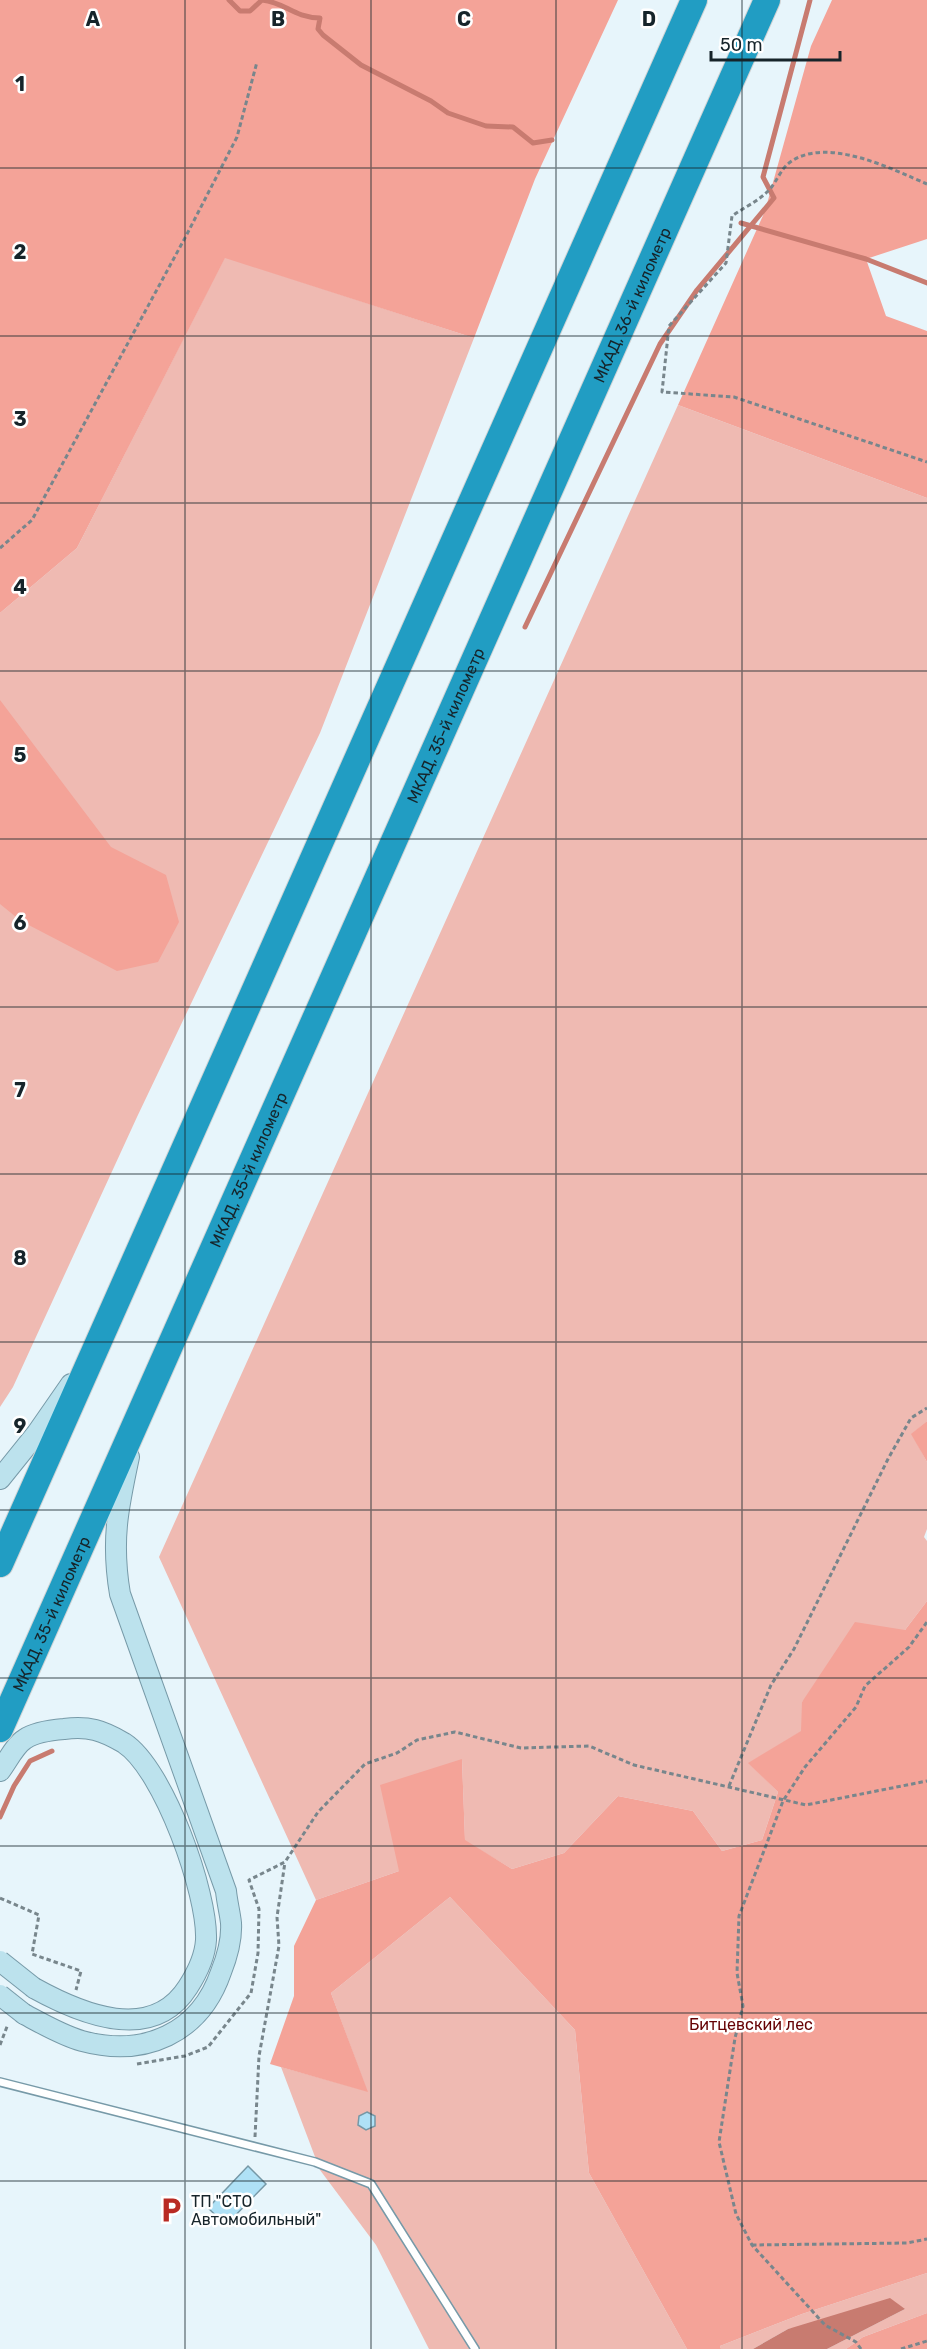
<svg xmlns="http://www.w3.org/2000/svg" width="927" height="2349" font-family="Rubik,sans-serif">
  <style>
    .green { fill: #efbab2 }
    .forest { fill: #f4a398 }
    .water { fill: #c87b70 }
    .lines { fill: none; stroke-linecap: round; stroke-linejoin: round }
    .stream { stroke: #c87b70; stroke-width: 5 }
    .building { fill: #afe1f6; stroke: #7698a6; stroke-width: 1.5 }
    .lane-casing { stroke: #779aa8; stroke-width: 10 }
    .secondary-casing { stroke: #779aa8; stroke-width: 22 }
    .highway-casing { stroke: #d0d3d4; stroke-width: 28 }
    .path { stroke: #78868c; stroke-width: 3; stroke-dasharray: 4.5 3; stroke-linecap: butt }
    .lane { stroke: #fff; stroke-width: 7 }
    .secondary { stroke: #bce2ed; stroke-width: 20 }
    .highway { stroke: #219dc3; stroke-width: 26 }
    .secondary-bridge-casing { stroke: #779aa8; stroke-width: 22; stroke-linecap: butt }
    .secondary-bridge { stroke: #bce2ed; stroke-width: 20 }
    .grid { fill: none; stroke: #16242a; stroke-width: 1.5; stroke-opacity: 0.55 }
    .labels { text-anchor: middle; stroke-width: 5; stroke-linejoin: round; paint-order: stroke }
    .street-label { font-size: 16px; fill: #16242a; stroke: #fff }
    .park-label { font-size: 16px; fill: #650204; stroke: #fff }
    .poi-label { font-size: 16px; fill: #16242a; stroke: #fff; text-anchor: start }
    .grid-label { font-size: 20px; text-anchor: middle; font-weight: bold; fill: #16242a; stroke: #fff; stroke-width: 5; stroke-linejoin: round; paint-order: stroke }
  </style>
  <rect width="100%" height="100%" fill="#e7f5fb"/>
  <g class="green">
    <path d="M225,257L474,338L320,733L137,1117L13,1387L0,1407V613L77,548Z"/>
    <path d="M678,405L927,498V1421L912,1434L927,1462V1529L924,1537L927,1541V1601L905,1630L802,1702V1731L749,1763L778,1792L762,1840L722,1851L693,1811L618,1796L564,1853L512,1869L465,1841L462,1759L399,1871L316,1900L159,1557Z"/>
    <path d="M450,1897L575,2030L589,2173L687,2349H429L376,2245L320,2170L281,2067L367,2091L331,1993Z"/>
    <path d="M927,2273V2313L863,2337L846,2349H827L905,2309L788,2329L753,2349H721L720,2346L802,2314Z"/>
  </g>
  <g class="forest">
    <path d="M0,0H618L535,179L474,338L225,258L77,548L0,613Z"/>
    <path d="M832,0H927V239L866,259L886,316L927,331V498L678,405L765,211L811,46Z"/>
    <path d="M0,700L111,847L166,875L179,922L158,962L117,971L21,921L0,904Z"/>
    <path d="M927,1421V1462L911,1434Z"/>
    <path d="M927,1601V2273L802,2314L720,2346L721,2349H687L589,2173L575,2030L450,1897L331,1993L368,2092L270,2064L294,1996V1946L316,1900L399,1871L380,1785L462,1759L465,1840L512,1869L564,1853L618,1796L693,1811L722,1851L762,1840L778,1792L748,1763L801,1731L802,1702L855,1622L905,1630Z"/>
    <path d="M927,2313V2349H846L863,2337Z"/>
  </g>
  <path class="water" d="M890,2298L905,2309L827,2349H753L788,2329Z"/>
  <g class="lines">
    <g class="stream">
      <path d="M229,0L240,11H250L262,0C287,3 292,17 320,18L318,29L323,35L361,65L431,101L448,113L486,126L513,127L533,143L552,140"/>
      <path d="M741,223L866,259L927,283"/>
      <path d="M525,627L660,344L697,290L774,198L763,177L810,0"/>
      <path d="M0,1817L14,1786L30,1761L52,1751"/>
    </g>
  </g>
  <g class="building">
    <path d="M367,2112L375,2116V2126L366,2130L358,2125L359,2116Z"/>
    <path d="M248,2166L266,2184L226,2225L208,2208Z"/>
  </g>
  <g class="lines">
    <defs>
      <path id="lane" d="M0,2082L315,2162L371,2184L475,2349"/>
      <g id="secondary">
        <path d="M0,1479L37,1433L71,1384"/>
        <path d="M0,1771C7,1762 15,1745 25,1739C35,1732 52,1730 64,1729C89,1726 102,1730 124,1743C164,1769 208,1894 206,1940C205,1957 197,1973 188,1987C152,2044 81,2014 34,1988"/>
        <path d="M24,2014C43,2024 61,2035 82,2041C145,2058 200,2033 221,1972C227,1957 232,1939 231,1923C230,1913 227,1902 226,1891L120,1594C111,1541 118,1508 129,1457"/>
      </g>
      <g id="highway">
        <path d="M0,1564L694,0"/>
        <path id="s1" d="M0,1729L767,0"/>
      </g>
    </defs>
    <use href="#lane" class="lane-casing"/>
    <use href="#secondary" class="secondary-casing"/>
    <use href="#highway" class="highway-casing"/>
    <g class="path">
      <path d="M927,184C892,169 825,135 789,163C780,170 776,184 767,192C757,202 743,208 732,216L726,263L669,326L662,392L734,397L927,462"/>
      <path d="M0,548L32,520L186,236L237,137L257,62"/>
      <path d="M729,1786L771,1685L794,1649L888,1459L911,1418L927,1408"/>
      <path d="M0,1898L39,1915L32,1954L81,1971L76,1990"/>
      <path d="M0,2045L8,2024"/>
      <path d="M137,2064L185,2056L208,2047L251,1993L258,1953L259,1909L249,1880L285,1862L318,1812L365,1764L397,1753L417,1740L455,1732L521,1748L589,1746L634,1765L806,1805L927,1781"/>
      <path d="M255,2137L259,2056L279,1946L277,1917L285,1862"/>
      <path d="M752,2245L907,2243L927,2239"/>
      <path d="M861,2349L856,2342L825,2325L752,2245L736,2214L719,2142L735,2038L743,2006L737,1973L739,1916L783,1801L805,1767L856,1707L865,1686L909,1647L927,1622"/>
      <path d="M901,2349L927,2341"/>
    </g>
    <use href="#lane" class="lane"/>
    <use href="#secondary" class="secondary"/>
    <use href="#highway" class="highway"/>
    <defs>
      <g id="secondary-bridge">
        <path d="M0,1961L34,1988"/>
        <path d="M0,1995L24,2014"/>
      </g>
    </defs>
    <use href="#secondary-bridge" class="secondary-bridge-casing"/>
    <use href="#secondary-bridge" class="secondary-bridge"/>
  </g>
  <path class="grid" d="M185,0V2349M371,0V2349M556,0V2349M742,0V2349M0,168H927M0,336H927M0,503H927M0,671H927M0,839H927M0,1007H927M0,1174H927M0,1342H927M0,1510H927M0,1678H927M0,1846H927M0,2013H927M0,2181H927"/>
  <defs>
    <symbol id="parking-bare" viewBox="-9 -9 18 18"><path d="M-3.5-5.5H1a3.5 3.5 0 0 1 0 7H-1V5.5H-3.5ZM-1-3.4V-.6H.8a1.4 1.4 0 0 0 0-2.8Z" fill="#b92a23" stroke="#fff" stroke-width="2.5" paint-order="stroke"/></symbol>
  </defs>
  <g fill-rule="evenodd">
    <use href="#parking-bare" x="152" y="2191" width="38" height="38"/>
  </g>
  <g class="labels">
    <g class="street-label">
      <text dy="6" stroke="none"><textPath href="#s1" startOffset="1558">МКАД, 36-й километр</textPath></text>
      <text dy="6" stroke="none"><textPath href="#s1" startOffset="1098">МКАД, 35-й километр</textPath></text>
      <text dy="6" stroke="none"><textPath href="#s1" startOffset="612">МКАД, 35-й километр</textPath></text>
      <text dy="6" stroke="none"><textPath href="#s1" startOffset="126">МКАД, 35-й километр</textPath></text>
    </g>
    <g class="park-label">
      <text x="751" y="2030">Битцевский лес</text>
    </g>
    <g class="poi-label">
      <text x="191" y="2207">ТП "СТО<tspan x="191" dy="18">Автомобильный"</tspan></text>
    </g>
  </g>
  <g class="grid-label">
    <text x="93" y="26">A</text>
    <text x="278" y="26">B</text>
    <text x="464" y="26">C</text>
    <text x="649" y="26">D</text>
    <text x="20" y="91">1</text>
    <text x="20" y="259">2</text>
    <text x="20" y="426">3</text>
    <text x="20" y="594">4</text>
    <text x="20" y="762">5</text>
    <text x="20" y="930">6</text>
    <text x="20" y="1097">7</text>
    <text x="20" y="1265">8</text>
    <text x="20" y="1433">9</text>
  </g>
  <path d="M711 51v9h129v-9" fill="none" stroke="#16242a" stroke-width="3"/>
  <text x="720" y="51" font-size="18" fill="#16242a" stroke="#ffffff" stroke-width="4.5" paint-order="stroke">50 m</text>
</svg>
